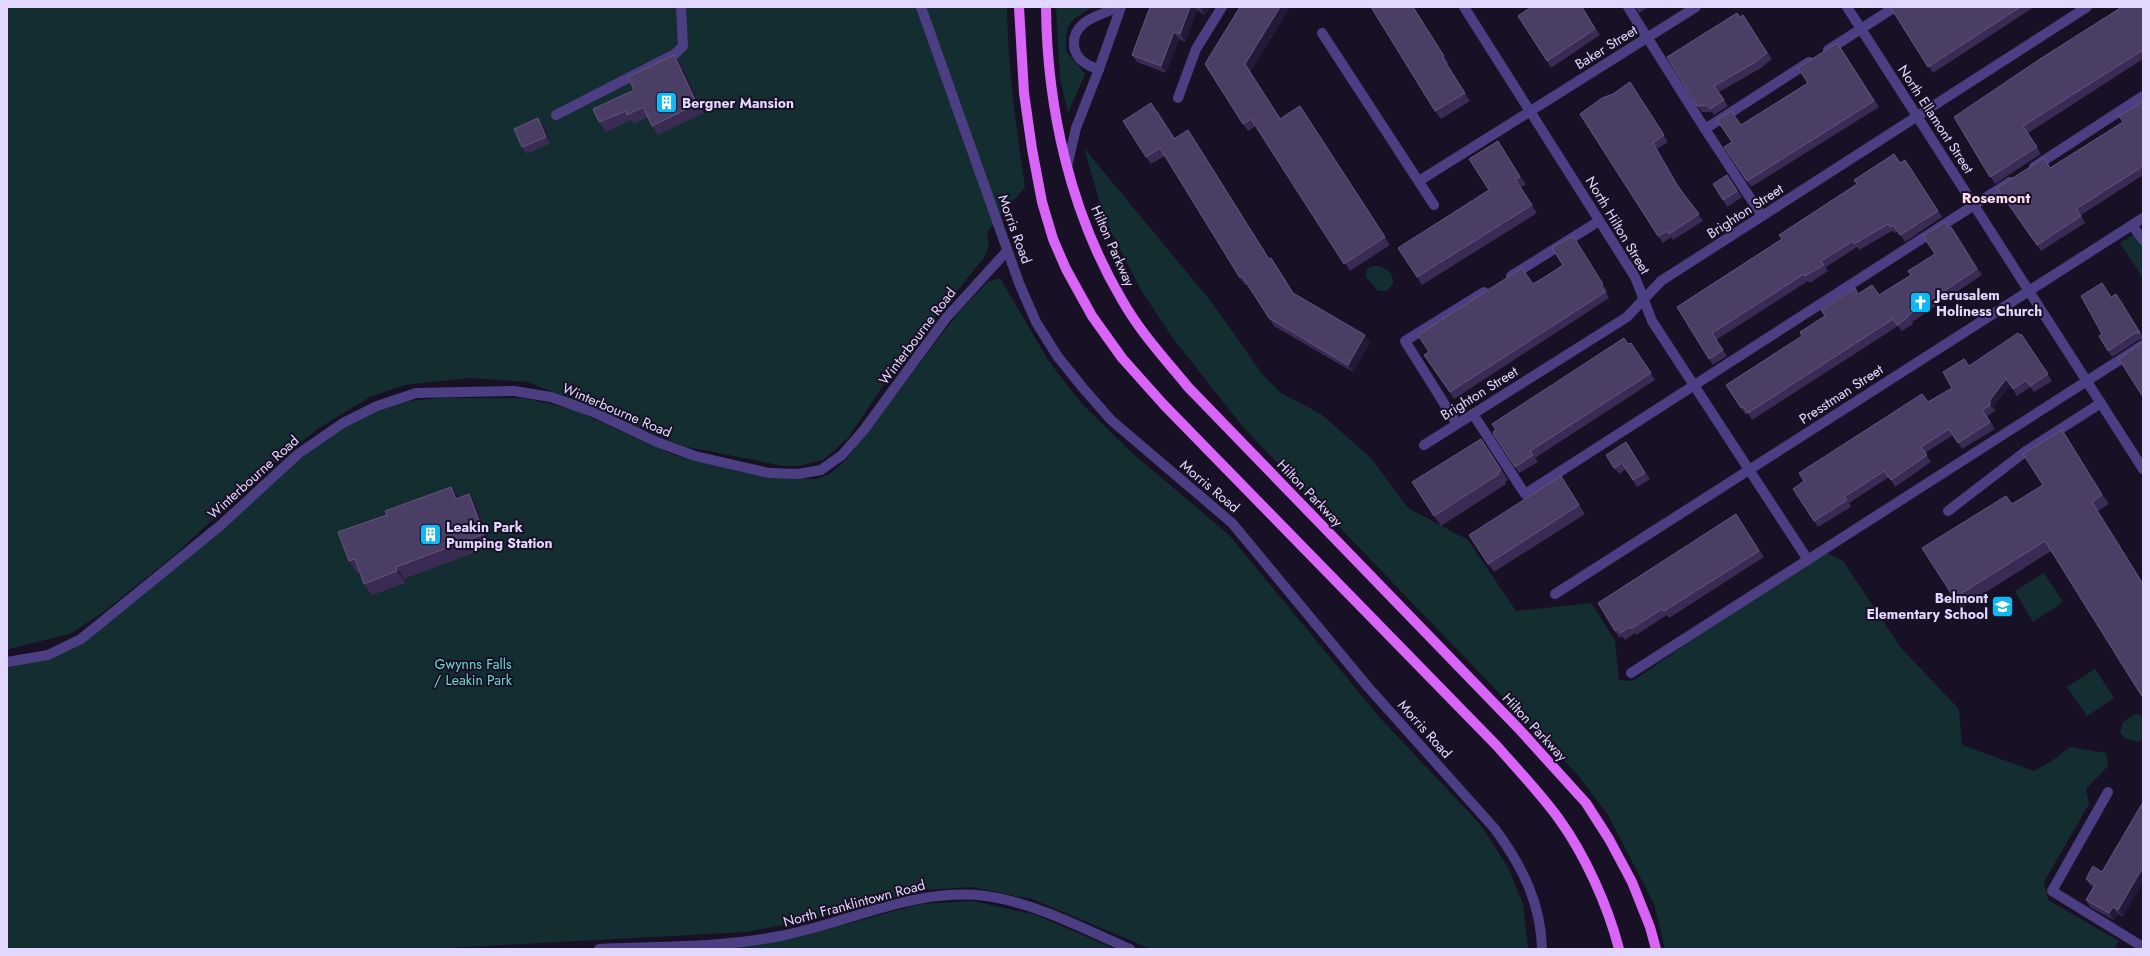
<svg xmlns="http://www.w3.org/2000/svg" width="2150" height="956" font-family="Jost,sans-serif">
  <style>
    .green { fill: #142d30 }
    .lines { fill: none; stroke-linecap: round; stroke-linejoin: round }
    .minor { stroke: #4c3e83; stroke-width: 10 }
    .major { stroke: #d865f7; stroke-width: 10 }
    .wall { fill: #392b53 }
    .shaded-wall { fill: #241939 }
    .building { fill: #4b3e65; stroke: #63567d }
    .labels { text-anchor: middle; stroke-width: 4; stroke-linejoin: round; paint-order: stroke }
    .street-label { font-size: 14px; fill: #e2d8fd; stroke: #181126 }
    .poi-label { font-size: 14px; font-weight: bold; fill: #e2d8fd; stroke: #181126; text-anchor: start }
    .park-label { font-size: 14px; fill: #67dad0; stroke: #181126 }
    .neighbourhood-label { font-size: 15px; font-weight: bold; fill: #fddaeb; stroke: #181126 }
  </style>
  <rect width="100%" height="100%" fill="#181126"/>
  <g class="green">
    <path d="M7,7H1007C1008,68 1016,127 1025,187L987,232L989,245L984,258L900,360L848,438L823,460L799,466H784L683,446L528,382L470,378L404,385L370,397L319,428L271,466L172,557L102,613L70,634L8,649Z"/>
    <path d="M1056,7H1093C1068,21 1066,23 1066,51L1085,74L1068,113L1060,79Z"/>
    <path d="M1084,148L1213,304L1262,374L1281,393L1321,414L1371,458L1408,508L1468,540L1516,611L1591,603L1615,640L1619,680L1633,681L1709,628L1826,553L1843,561L1901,648L1959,709L1962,745L2034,771L2052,761L2070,747L2106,753L2108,766L2086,789L2089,804L2044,882L2048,900L2119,941L2114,949H1665L1654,904L1608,815L1577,774L1243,427L1172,337L1141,290L1105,220Z"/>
    <path d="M2143,229V278L2120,243Z"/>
    <path d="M1378,266C1387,268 1394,274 1393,284L1387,291H1378L1366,277L1367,269L1372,266Z"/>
    <path d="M1000,278L1048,360L1081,403L1130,451L1229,535L1381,719L1480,824L1508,867L1523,904L1528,949H1151L1032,899L971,887L925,890L794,923L746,932L428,949H7V664L64,650L311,448L364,415L401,402L440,398H524L572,409L676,456L776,477L815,479L828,475L847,459L961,309L988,282Z"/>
    <path d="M2044,573L2063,602L2033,622L2015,591Z"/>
    <path d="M2095,669L2114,698L2087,716L2067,687Z"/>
    <path d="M2136,714L2143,717V739L2137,742L2124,738L2120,732L2123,722Z"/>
    <path d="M973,901L1036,915L1115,949H687L753,945L800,937L920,904Z"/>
  </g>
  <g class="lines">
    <g class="minor">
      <path d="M921,7L1019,283L1036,322L1058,357L1083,388L1111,420L1232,523L1368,687L1495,829C1522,866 1541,903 1542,949"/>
      <path d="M1464,7L1635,277L1652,321L1808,560"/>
      <path d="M1628,7L1705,129"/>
      <path d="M1847,7L2143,469"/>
      <path d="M1322,33L1434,205"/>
      <path d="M1828,50L1895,7"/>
      <path d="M1099,69C1095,68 1089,66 1085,63C1071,54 1070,35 1083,24C1092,16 1105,14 1116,7"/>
      <path d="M1178,98L1196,49L1222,7"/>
      <path d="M556,115L675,54L683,46L681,7"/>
      <path d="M1067,167L1076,128L1099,69L1121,7"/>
      <path d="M2034,167L2143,96"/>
      <path d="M1419,181L1696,7"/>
      <path d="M1762,216L1705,129L1809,62"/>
      <path d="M2132,225L2143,240"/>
      <path d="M1511,276L1599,221"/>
      <path d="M1473,414L1525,494L2010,182"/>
      <path d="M1457,424L1405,341L1484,292"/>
      <path d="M1424,445L1627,317L1661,281L2087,7"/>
      <path d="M1948,511L2026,451L2101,403"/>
      <path d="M1555,594L2143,218"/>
      <path d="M7,662L48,655L81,639L221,525L298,454L343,423L377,406L416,393L514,391L551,397L593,412L657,442L695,456L769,473L798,474L821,470L842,455L863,431L946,318L1007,251"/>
      <path d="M1631,673L2143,345"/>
      <path d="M2108,792L2052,891L2143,947"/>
      <path d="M599,949C659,946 721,948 780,936C849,923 914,887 986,896C1036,903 1084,929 1130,949"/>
    </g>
    <g class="major">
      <path d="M1019,7L1024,93L1032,149L1042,202L1053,239L1066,269L1092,316L1122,358L1164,405L1497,746C1518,770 1540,793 1559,819C1585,855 1608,906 1619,949"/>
      <path d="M1046,7C1047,108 1070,212 1122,300C1140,332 1165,359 1188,387L1519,729L1586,803L1609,839L1632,882L1650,927L1656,949"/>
    </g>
  </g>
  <g class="wall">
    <path d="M1150,7H1210L1205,15L1197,10L1185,42L1179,39L1166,73L1137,62L1132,55Z"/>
    <path d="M1240,7H1290L1250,72L1281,119L1300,106L1390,245L1350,271L1256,126L1248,131L1243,124Z"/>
    <path d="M1413,7L1449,64L1447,65L1470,101L1441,119L1435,111Z"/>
    <path d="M1582,7L1600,35L1551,68L1547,61Z"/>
    <path d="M1635,7H1648L1639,13Z"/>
    <path d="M1892,7H2034L1933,73Z"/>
    <path d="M2143,7V59L2028,133L2041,154L1995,184L1954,117Z"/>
    <path d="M1743,15L1772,59L1761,68L1719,92L1728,106L1714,115L1712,112H1702L1697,106L1740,17Z"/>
    <path d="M1842,49L1879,107L1751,187L1747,181L1732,142L1741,125L1808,83Z"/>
    <path d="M681,64L704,113L658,135L652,126L648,117L634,124L631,120L606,132L599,122L634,90Z"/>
    <path d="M1634,89L1668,142L1657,149L1681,190L1703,221L1673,240L1671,237L1663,243L1658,236Z"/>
    <path d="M2143,101V175L2081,215L2085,223L2041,251L1997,188L2051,168L2123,122Z"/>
    <path d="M1157,110L1175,138L1193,137L1269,259L1276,265L1294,294L1370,343L1353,372L1274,326L1247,284L1245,285L1240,278L1165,156L1151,164L1146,157Z"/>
    <path d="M538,118L543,125L551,143L527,154L522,147Z"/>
    <path d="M1503,149L1526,184L1521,187L1537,213L1422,285L1417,277L1489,190Z"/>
    <path d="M1905,160L1942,217L1905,242L1898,231L1894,233L1892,231L1859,250L1857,247L1826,267L1828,271L1810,283L1808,281L1716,340L1727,356L1713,365L1677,307Z"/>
    <path d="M1727,175L1742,197L1727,207L1723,200Z"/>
    <path d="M1949,228L1956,233L1982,275L1912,322L1913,324L1902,331L1898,326L1752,420L1748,413L1746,415L1741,408L1802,336L1859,293L1879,295L1911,275L1935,254Z"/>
    <path d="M1573,236L1607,291L1606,292L1609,298L1454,399L1424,355L1563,265Z"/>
    <path d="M2112,297L2121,300L2143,336V339L2139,340L2112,357L2108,351L2102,334Z"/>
    <path d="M2021,334L2052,381L2034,392L2030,387L2017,396L2010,385L1994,406L1995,411L1987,416L1995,429L1962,449L1953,435L1925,453L1931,462L1895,487L1889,477L1849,503L1851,507L1818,527L1814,521L1928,402L1952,388L1969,366Z"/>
    <path d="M1628,344L1635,349L1655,380L1535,458L1538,462L1519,473L1515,467Z"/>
    <path d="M2062,430L2069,440L2109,504L2098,511L2051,551L1961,608L1954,598L2012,504L2043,485Z"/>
    <path d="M1626,442L1650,479L1637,487L1626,469L1619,474L1614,468Z"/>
    <path d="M1488,448L1508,480L1505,482L1506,484L1441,526L1434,516Z"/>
    <path d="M1561,476L1585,514L1494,572L1488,564Z"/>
    <path d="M469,494L477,506L492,546L404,579L406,583L372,595L364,584L360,572L357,573L349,561L459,497Z"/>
    <path d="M1740,520L1764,557L1669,618L1667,615L1636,635L1635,633L1625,640L1622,636L1619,638L1615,631Z"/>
    <path d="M2093,866L2123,917L2118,914L2114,920L2090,907L2086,900L2093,887L2091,886L2086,879Z"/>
  </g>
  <g class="shaded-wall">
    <path d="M1190,7H1195L1197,10L1185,42L1180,34Z"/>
    <path d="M1200,7H1210L1205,15Z"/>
    <path d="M1280,7H1290L1250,72L1286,127L1245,64Z"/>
    <path d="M1174,32L1179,39L1166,73L1161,66Z"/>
    <path d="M674,55L681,64L704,113L697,104Z"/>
    <path d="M1630,82L1634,89L1668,142L1664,135Z"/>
    <path d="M1300,106L1306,114L1390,245L1385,237Z"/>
    <path d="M538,118L543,125L551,143L546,137Z"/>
    <path d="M1188,130L1193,137L1274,267L1269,259Z"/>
    <path d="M1498,141L1503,149L1526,184L1520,177Z"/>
    <path d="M1653,143L1657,149L1682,191L1677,185Z"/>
    <path d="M1515,179L1521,187L1537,213L1532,205Z"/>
    <path d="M1951,227L1956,233L1982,275L1977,269Z"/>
    <path d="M2116,294L2121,300L2143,336L2140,333Z"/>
    <path d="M1365,335L1370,343L1353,372L1348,365Z"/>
    <path d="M2006,379L2010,385L1994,406L1995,411L1990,405V400Z"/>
    <path d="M2062,430L2069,440L2109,504L2102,495Z"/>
    <path d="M1481,439L1488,448L1508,480L1501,470Z"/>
    <path d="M1626,442L1631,449L1650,479L1645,473Z"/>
    <path d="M451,487L460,498L456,499Z"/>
    <path d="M469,494L477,506L492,546L484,534Z"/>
    <path d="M2092,502L2098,511L2143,583V584Z"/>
    <path d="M396,567L404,579L406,583L397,571Z"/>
    <path d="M2143,867V882L2123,917L2118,910Z"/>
    <path d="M2113,907L2118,914L2114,920L2109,913Z"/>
  </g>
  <g class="building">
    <path d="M1150,7H1190L1180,34L1174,32L1161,66L1132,55Z"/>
    <path d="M1240,7H1280L1245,64L1280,119L1300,106L1385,237L1344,264L1251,119L1243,124L1205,64Z"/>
    <path d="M1371,7H1413L1444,56L1442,57L1465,93L1435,111Z"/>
    <path d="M1531,7H1582L1595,29L1547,61L1518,16Z"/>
    <path d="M1892,7H2020L1928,67L1891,8Z"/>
    <path d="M2122,7H2143V50L2023,126L2037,147L1990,177L1954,117L2040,59Z"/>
    <path d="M1737,13L1740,17L1743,15L1767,53L1757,61L1714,86L1724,100L1710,109L1707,105L1697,106L1667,57Z"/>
    <path d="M1837,43L1874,101L1747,181L1724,147L1732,142L1717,120L1731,111L1741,125L1781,100L1808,83L1798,68Z"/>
    <path d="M674,55L697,104L652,126L643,107L627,115L626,111L599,122L593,109L634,90L628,77Z"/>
    <path d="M1630,82L1664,135L1653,143L1677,185L1699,214L1669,234L1667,231L1658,236L1580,114L1602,98L1613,94Z"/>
    <path d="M2143,101V166L2076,209L2081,216L2037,245L1997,188L2044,158L2050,168L2123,122L2119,116Z"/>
    <path d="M1151,103L1174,139L1188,130L1269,259L1271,258L1293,293L1365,335L1348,365L1269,318L1242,276L1240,278L1160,148L1146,157L1123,121Z"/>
    <path d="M538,118L546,137L522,147L514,129Z"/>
    <path d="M1498,141L1520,177L1515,179L1532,205L1417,277L1398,248L1489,190L1469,159Z"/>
    <path d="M1894,154L1900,163L1905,160L1938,211L1900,235L1893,225L1890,227L1888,224L1854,244L1853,241L1821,261L1824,265L1805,276L1804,274L1712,333L1723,350L1709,359L1677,307L1782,239L1779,235L1857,184L1854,180Z"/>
    <path d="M1727,175L1737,191L1723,200L1713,184Z"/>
    <path d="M1945,222L1949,228L1951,227L1977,269L1907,316L1908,317L1897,325L1893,319L1748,413L1743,407L1741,408L1726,385L1802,336L1800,332L1825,316L1821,310L1855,288L1858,294L1872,285L1879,295L1911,275L1908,271L1935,254L1923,236Z"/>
    <path d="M1573,236L1603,284L1601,286L1605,292L1450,392L1424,355L1429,352L1418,335L1522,268L1533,284L1548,275L1563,265L1552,248Z"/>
    <path d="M2102,283L2111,297L2116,294L2140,333H2135L2108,351L2099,336L2102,334L2081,296Z"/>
    <path d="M2018,333L2020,336L2021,334L2048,374L2030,386L2026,380L2013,389L2006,379L1990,400V405L1982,410L1990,422L1958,443L1949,429L1921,447L1927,455L1891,480L1884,471L1844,497L1847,500L1814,521L1793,489L1804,481L1799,473L1922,394L1928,402L1952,388L1943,372L1964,359L1969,366Z"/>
    <path d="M1624,338L1628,344L1631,343L1651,373L1530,451L1533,455L1515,467L1494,435L1493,432L1496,430L1492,424Z"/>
    <path d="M2143,342V397L2119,359Z"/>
    <path d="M2062,430L2102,495L2092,502L2143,584V698L2045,541L1954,598L1922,548L2006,496L2012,504L2043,485L2023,454Z"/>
    <path d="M1481,439L1501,470L1498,472L1499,474L1434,516L1412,482Z"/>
    <path d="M1626,442L1645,473L1633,480L1622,463L1614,468L1606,455Z"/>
    <path d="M1561,476L1579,505L1488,564L1469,535Z"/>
    <path d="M451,487L456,499L469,494L484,534L396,567L397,571L364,584L355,559L349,561L338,532L387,515L385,511Z"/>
    <path d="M1736,514L1759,551L1664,611L1662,609L1631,629L1630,627L1620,633L1618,629L1615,631L1598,603Z"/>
    <path d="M2143,802V867L2118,910L2113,907L2109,913L2086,900L2095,885L2086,879L2093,866L2102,872Z"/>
  </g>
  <defs>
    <symbol id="building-square" viewBox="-11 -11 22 22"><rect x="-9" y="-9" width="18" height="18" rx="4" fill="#0eb8f3" stroke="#181126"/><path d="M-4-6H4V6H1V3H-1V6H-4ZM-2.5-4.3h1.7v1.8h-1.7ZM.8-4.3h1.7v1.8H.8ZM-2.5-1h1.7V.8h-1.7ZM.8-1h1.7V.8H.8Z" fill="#fff"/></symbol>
    <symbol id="church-square" viewBox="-11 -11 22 22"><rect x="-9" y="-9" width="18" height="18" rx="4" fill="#0eb8f3" stroke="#181126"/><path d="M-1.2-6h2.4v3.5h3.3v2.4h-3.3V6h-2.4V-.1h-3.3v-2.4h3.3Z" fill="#fff"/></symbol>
    <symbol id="school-square" viewBox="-11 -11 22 22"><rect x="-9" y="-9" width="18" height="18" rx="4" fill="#0eb8f3" stroke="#181126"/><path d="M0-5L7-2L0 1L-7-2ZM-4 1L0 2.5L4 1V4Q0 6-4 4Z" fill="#fff"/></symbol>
  </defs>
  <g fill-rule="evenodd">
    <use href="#building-square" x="654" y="90" width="25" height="25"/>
    <use href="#church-square" x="1908" y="290" width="25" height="25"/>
    <use href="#building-square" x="418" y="522" width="25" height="25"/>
    <use href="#school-square" x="1990" y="594" width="25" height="25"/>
  </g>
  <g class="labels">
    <g class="street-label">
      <text transform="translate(1606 47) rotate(-32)" y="5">Baker Street</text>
      <text transform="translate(1936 119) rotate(57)" y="5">North Ellamont Street</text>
      <text transform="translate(1745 211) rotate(-33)" y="5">Brighton Street</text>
      <text transform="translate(1618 225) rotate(59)" y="5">North Hilton Street</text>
      <text transform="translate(1015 229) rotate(70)" y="5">Morris Road</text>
      <text transform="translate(1113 246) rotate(66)" y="5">Hilton Parkway</text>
      <text transform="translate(917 336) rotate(-53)" y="5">Winterbourne Road</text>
      <text transform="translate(1479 393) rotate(-32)" y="5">Brighton Street</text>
      <text transform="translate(1841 394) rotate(-33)" y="5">Presstman Street</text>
      <text transform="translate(617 410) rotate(23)" y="5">Winterbourne Road</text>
      <text transform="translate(253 477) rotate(-42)" y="5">Winterbourne Road</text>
      <text transform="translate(1210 486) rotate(40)" y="5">Morris Road</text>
      <text transform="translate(1310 493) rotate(46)" y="5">Hilton Parkway</text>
      <text transform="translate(1535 727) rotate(47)" y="5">Hilton Parkway</text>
      <text transform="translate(1425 729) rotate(48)" y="5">Morris Road</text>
      <text transform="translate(854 903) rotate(-15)" y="5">North Franklintown Road</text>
    </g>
    <g class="poi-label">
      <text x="682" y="108">Bergner Mansion</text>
      <text x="1936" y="300">Jerusalem<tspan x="1936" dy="16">Holiness Church</tspan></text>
      <text x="446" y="532">Leakin Park<tspan x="446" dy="16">Pumping Station</tspan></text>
      <text x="1988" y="603" text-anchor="end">Belmont<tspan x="1988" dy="16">Elementary School</tspan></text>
    </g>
    <g class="park-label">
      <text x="473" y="669">Gwynns Falls<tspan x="473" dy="16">/ Leakin Park</tspan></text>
    </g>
    <g class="neighbourhood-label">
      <text x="1996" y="203">Rosemont</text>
    </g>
  </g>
  <rect width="2150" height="956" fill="none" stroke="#e2d8fd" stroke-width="16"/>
</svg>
